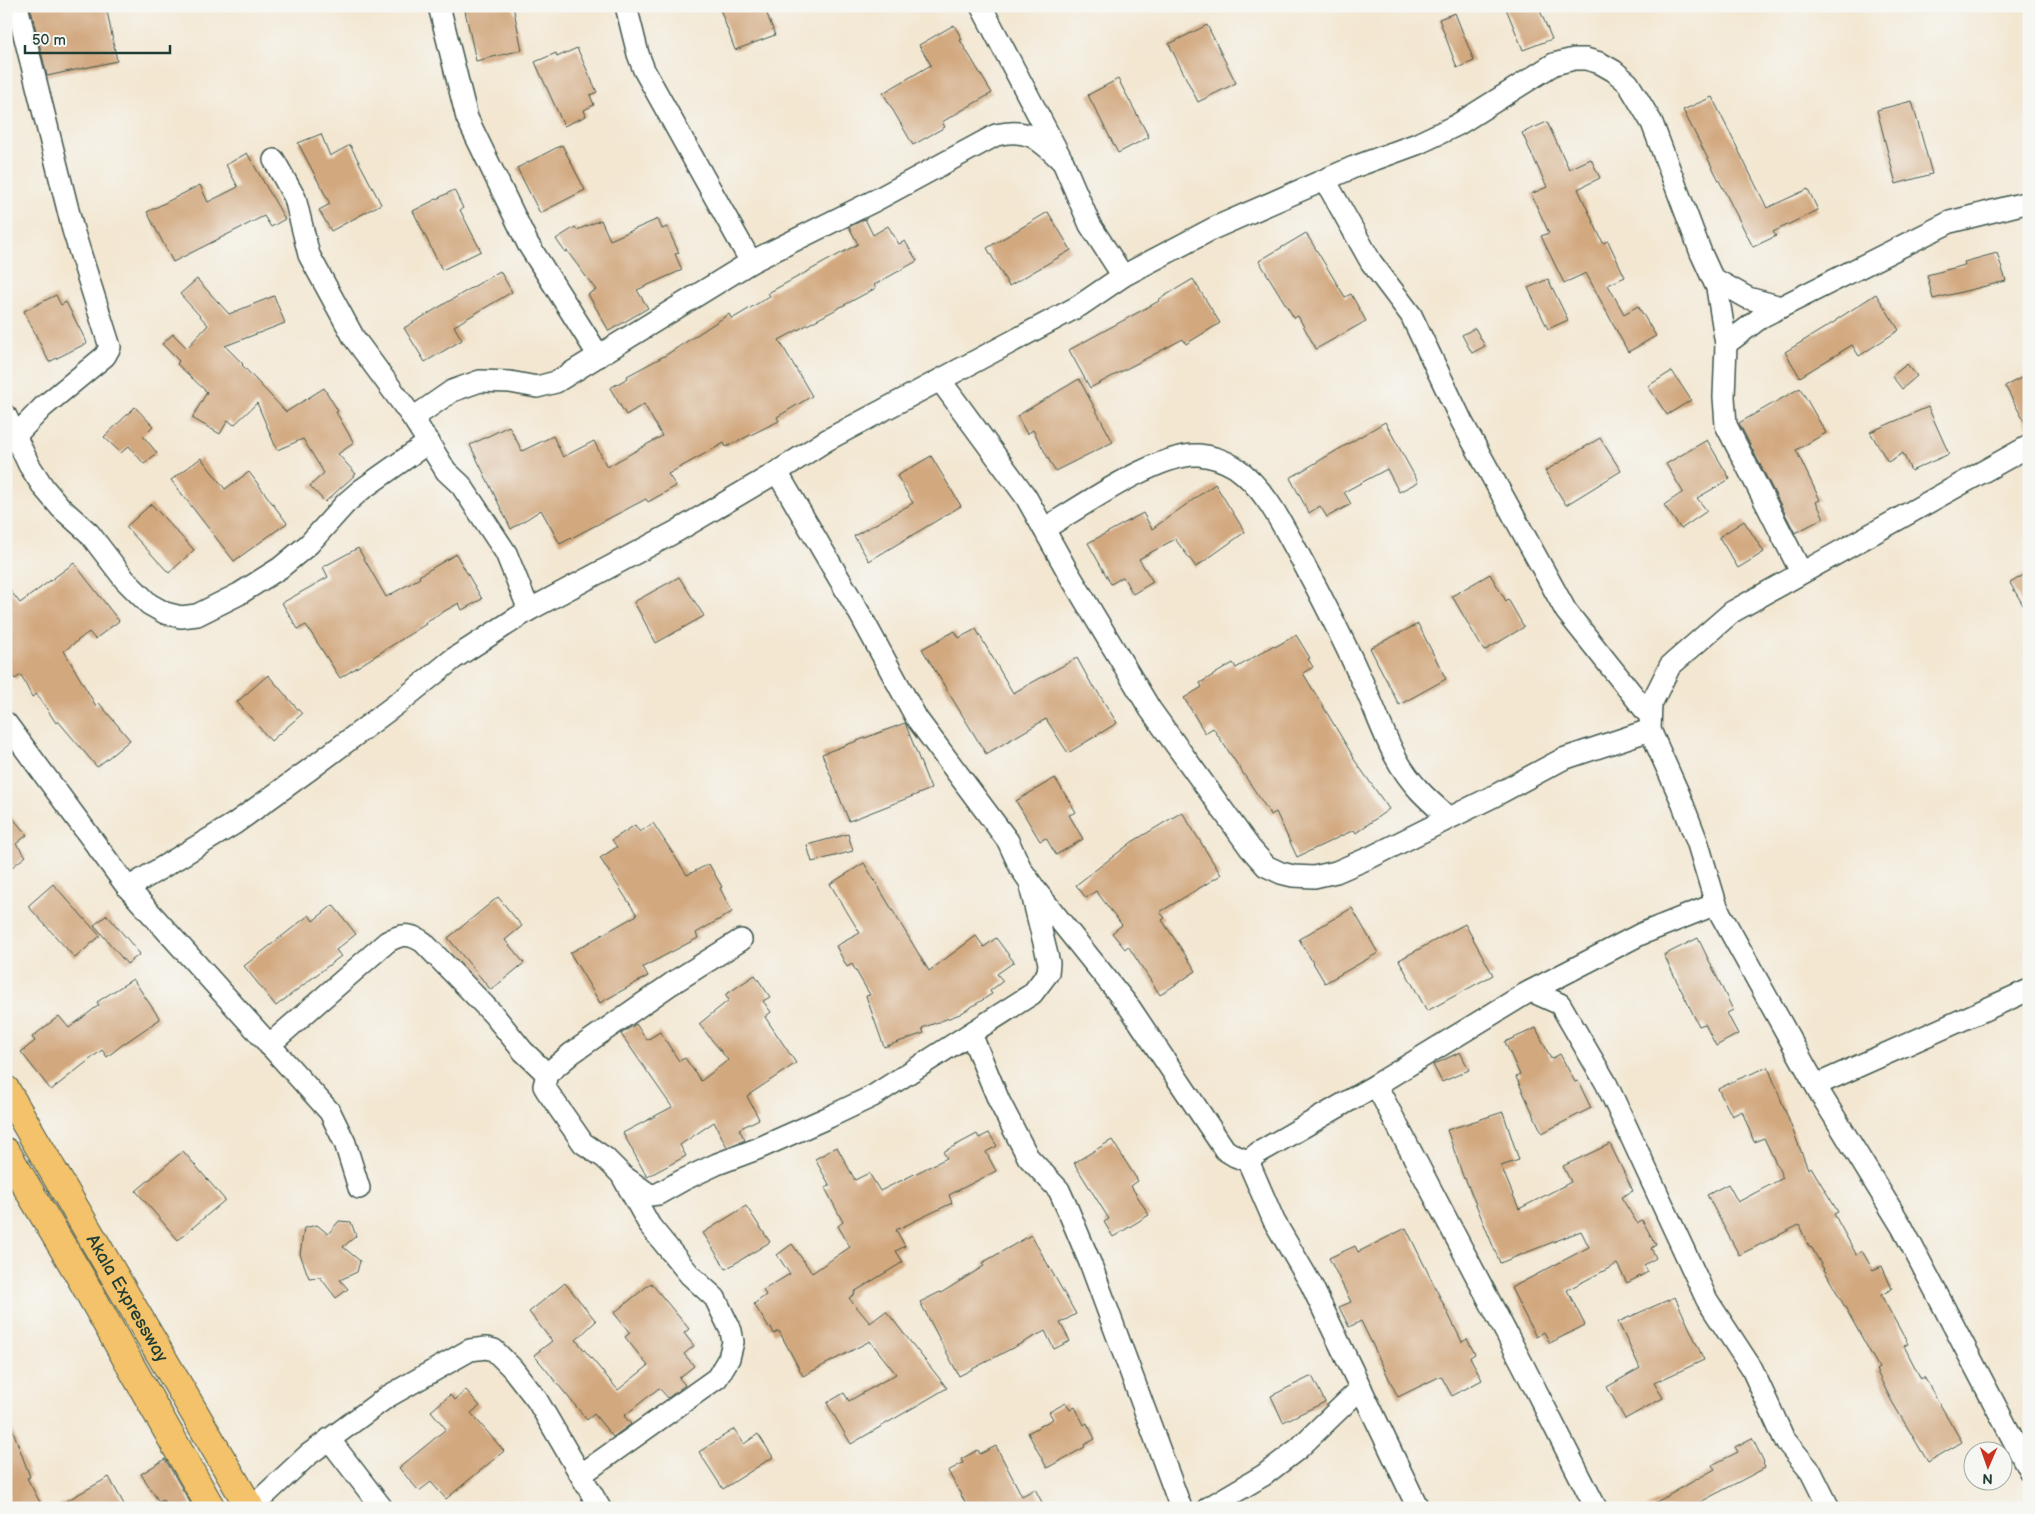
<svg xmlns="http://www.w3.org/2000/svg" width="2035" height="1514" font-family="'Balsamiq Sans',sans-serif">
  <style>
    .building { fill: #d2a87f }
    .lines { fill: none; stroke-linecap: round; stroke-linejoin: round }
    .street-casing { stroke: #3f564c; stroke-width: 24 }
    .primary-casing { stroke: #3f564c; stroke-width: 30 }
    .street { stroke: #fff; stroke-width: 21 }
    .primary { stroke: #f3c26a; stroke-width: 28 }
    .labels { text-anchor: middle; stroke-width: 4; stroke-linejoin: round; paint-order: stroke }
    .street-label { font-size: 18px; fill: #1f3d34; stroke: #f6f6f2 }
  </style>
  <rect width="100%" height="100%" fill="#f6f6f2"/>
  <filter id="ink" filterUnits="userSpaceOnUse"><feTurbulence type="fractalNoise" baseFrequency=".02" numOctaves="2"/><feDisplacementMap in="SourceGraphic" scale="10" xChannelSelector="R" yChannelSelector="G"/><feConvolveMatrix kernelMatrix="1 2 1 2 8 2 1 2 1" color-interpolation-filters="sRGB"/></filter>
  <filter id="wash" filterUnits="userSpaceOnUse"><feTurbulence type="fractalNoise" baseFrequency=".0096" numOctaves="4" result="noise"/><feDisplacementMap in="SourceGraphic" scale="20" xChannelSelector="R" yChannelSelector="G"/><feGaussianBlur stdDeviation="1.12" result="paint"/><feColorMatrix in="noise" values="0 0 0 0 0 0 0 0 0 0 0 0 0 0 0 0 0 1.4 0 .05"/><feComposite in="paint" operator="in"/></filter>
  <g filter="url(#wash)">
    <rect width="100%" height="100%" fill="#f3e7d2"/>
    <g id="blocks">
      <g class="building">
        <path d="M30,6H106L117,61L47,76Z"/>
        <path d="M464,6H513L522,50L476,61Z"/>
        <path d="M719,6H764L775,35L735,50Z"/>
        <path d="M1505,6H1538L1552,39L1523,50Z"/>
        <path d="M1455,13L1474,61L1457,68L1439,19Z"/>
        <path d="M954,25L962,39L960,40L992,93L942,122L945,127L913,145L883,93L931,65L919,45Z"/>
        <path d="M1207,25L1236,83L1198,102L1169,44Z"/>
        <path d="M577,48L597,92L590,95L594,105L584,110L586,116L564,126L535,62L556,53L557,57Z"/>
        <path d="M1118,79L1149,137L1118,153L1088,95Z"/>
        <path d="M1712,97L1767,208L1808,189L1818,210L1773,232L1776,236L1753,247L1683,110Z"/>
        <path d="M1912,101L1932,174L1896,184L1877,110Z"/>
        <path d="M1547,122L1569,169L1591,159L1600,178L1578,189L1603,243L1608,241L1625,277L1608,285L1624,314L1638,306L1656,336L1628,352L1586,273L1564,283L1541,236L1549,233L1531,194L1547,187L1522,133Z"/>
        <path d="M321,134L330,156L350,145L381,204L331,231L319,210L330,204L298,143Z"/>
        <path d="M562,145L585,190L540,213L517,168Z"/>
        <path d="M247,153L285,219L271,227L264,216L173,262L147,212L200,185L208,202L238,187L226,165Z"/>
        <path d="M454,190L463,208L460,210L481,251L442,270L413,211Z"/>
        <path d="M1048,212L1071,250L1009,286L987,248Z"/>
        <path d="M658,219L662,229L667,227L679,253L675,254L682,270L637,290L648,308L609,331L588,294L596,290L567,251L565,252L556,239L575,227L577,230L601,220L610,240Z"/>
        <path d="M865,219L873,235L888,226L899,244L905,241L917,261L874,285L876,288L779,340L812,396L777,417L779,421L726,447L724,443L668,474L676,486L648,502L646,499L560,544L541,510L511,529L470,445L509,426L522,451L553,436L563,457L594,441L607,467L662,436L644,404L626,415L610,388L628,378L627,376L666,355L729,314L732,319L770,296L768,293L858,244L849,227Z"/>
        <path d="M1306,233L1345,297L1351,294L1366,321L1316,349L1298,316L1294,318L1259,261Z"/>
        <path d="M1997,253L2006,281L1933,299L1927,275L1965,265L1964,262Z"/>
        <path d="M500,271L512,292L454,326L462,340L425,362L404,328Z"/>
        <path d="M197,279L229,314L274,296L285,323L225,346L243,364L242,365L286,412L324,388L338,411L336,412L354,443L338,454L356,474L325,502L310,486L324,473L303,439L277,450L257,403L234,425L228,420L220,434L192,418L207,392L177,364L179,361L162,344L173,334L187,348L208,325L180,294Z"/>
        <path d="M1193,279L1220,323L1186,344L1183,339L1090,388L1069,350L1159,301L1158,300Z"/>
        <path d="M1548,279L1568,320L1548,329L1528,288Z"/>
        <path d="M1876,294L1899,330L1859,356L1852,345L1800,377L1785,352L1836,321V320Z"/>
        <path d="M56,295L61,305L66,302L87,343L49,362L24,311Z"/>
        <path d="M1475,328L1485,346L1472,353L1462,335Z"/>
        <path d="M1907,364L1917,376L1902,389L1892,376Z"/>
        <path d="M1672,371L1691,400L1667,415L1648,386Z"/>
        <path d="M2029,374V430L2005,386Z"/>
        <path d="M1079,379L1113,442L1055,471L1033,430L1027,434L1017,416Z"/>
        <path d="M1800,388L1826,433L1796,450L1820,500L1816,502L1824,518L1795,533L1739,423Z"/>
        <path d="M135,407L153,426L143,436L157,453L144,464L129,446L121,453L104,437Z"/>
        <path d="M1928,407L1949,454L1911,471L1903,453L1888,462L1870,432Z"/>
        <path d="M1385,422L1418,482L1399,492L1387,469L1344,492L1351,504L1327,517L1320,506L1309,513L1290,478Z"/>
        <path d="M1600,438L1621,471L1566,505L1545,471Z"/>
        <path d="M1707,440L1730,479L1697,498L1707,511L1681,529L1664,505L1683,492L1666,464Z"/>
        <path d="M931,456L961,506L869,561L854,536L913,503L897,476Z"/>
        <path d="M201,458L225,489L249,472L287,523L234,561L171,480Z"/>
        <path d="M1215,484L1245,532L1196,567L1175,539L1139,559L1153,582L1133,594L1123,577L1111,584L1088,543L1143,513L1152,529Z"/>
        <path d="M151,504L194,550L169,573L126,527Z"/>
        <path d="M1744,521L1764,552L1738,568L1719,537Z"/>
        <path d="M358,548L386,597L420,578L419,576L456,554L482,599L462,610L459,603L425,622L426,624L340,678L306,625L298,629L282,603L328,577L323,567Z"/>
        <path d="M74,563L119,621L95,639L89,632L64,651L96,706L99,703L130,740L97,767L58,721L56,723L37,694L32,697L21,675L15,679L6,666V585L20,603Z"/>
        <path d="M2029,572V615L2010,583Z"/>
        <path d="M1490,574L1506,601L1508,599L1524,627L1484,651L1452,596Z"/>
        <path d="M679,577L704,616L656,643L634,602Z"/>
        <path d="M1418,624L1446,679L1399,705L1370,648Z"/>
        <path d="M976,629L1013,693L1077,658L1093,687L1094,686L1117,723L1068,753L1046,719L986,754L922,649L955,631L959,638Z"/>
        <path d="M1296,635L1310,658L1308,659L1313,667L1303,673L1354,758H1353L1389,809L1356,833L1354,830L1297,857L1276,812L1271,815L1213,728L1205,733L1184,698L1202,687L1200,683L1233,663L1236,668L1274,645L1275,647Z"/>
        <path d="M268,675L302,714L271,741L237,702Z"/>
        <path d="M905,723L931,789L849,821L822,754Z"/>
        <path d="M1055,778L1076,812L1069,815L1083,839L1056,855L1046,838L1040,841L1016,801Z"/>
        <path d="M6,810L27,835L16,844L26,856L6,872Z"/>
        <path d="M1182,812L1221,875L1160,912L1165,918L1162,920L1196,971L1160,995L1128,946L1125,949L1112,933L1122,925L1096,891L1086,898L1076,885L1132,842Z"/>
        <path d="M653,823L687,875L709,864L722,887L720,888L732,912L696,933L698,938L643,967L648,976L600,1003L570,953L637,915L600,858L617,847L612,840L635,825L640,832Z"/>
        <path d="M848,834L853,851L812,862L807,845Z"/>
        <path d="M864,863L929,971L976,936L984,947L996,938L1014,962L997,974L1003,981L990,991L992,994L960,1014L922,1028L924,1033L884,1047L866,996L870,995L852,964L847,967L836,946L860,933L830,884Z"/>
        <path d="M53,884L100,936L75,958L28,906Z"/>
        <path d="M498,897L522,926L505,940L524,963L491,990L448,938Z"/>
        <path d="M333,905L356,934L336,950L341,956L276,1006L244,966L309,915L313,921Z"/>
        <path d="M1352,908L1378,953L1325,983L1299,939Z"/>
        <path d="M107,915L140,954L127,964L94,925Z"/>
        <path d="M1465,924L1493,975L1427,1011L1399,960Z"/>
        <path d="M1698,938L1733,1010L1727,1013L1738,1034L1716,1046L1705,1024L1699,1026L1664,955Z"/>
        <path d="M755,975L770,997L763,1001L771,1012L765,1017L796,1063L747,1096L759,1119L739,1129L745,1140L727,1147L714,1122L680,1145L686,1156L647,1177L623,1133L672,1107L621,1034L636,1024L647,1040L660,1032L679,1061L685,1058L701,1081L728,1060L699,1024L729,1000L725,995Z"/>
        <path d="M133,979L160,1019L122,1045L107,1057L102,1050L51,1090L21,1052L35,1041L32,1037L59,1016L69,1028L99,1005L97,1002Z"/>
        <path d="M1536,1028L1551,1059L1560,1054L1575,1082L1578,1081L1591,1108L1542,1133L1516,1077L1520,1075L1505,1042Z"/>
        <path d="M1460,1052L1469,1070L1442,1082L1433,1065Z"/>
        <path d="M1768,1067L1808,1169L1811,1167L1838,1212L1834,1214L1856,1254L1862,1251L1873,1270L1882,1266L1892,1289L1881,1295L1908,1344L1904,1346L1921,1379L1924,1377L1962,1442L1928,1462L1891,1400L1876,1370L1879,1368L1812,1248L1809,1247L1799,1225L1739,1255L1707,1195L1728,1184L1738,1202L1783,1178L1764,1138L1754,1142L1742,1111L1732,1116L1718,1089L1736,1080Z"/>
        <path d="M1503,1112L1519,1160L1501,1166L1519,1209L1571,1182L1563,1166L1610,1144L1633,1191L1621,1197L1637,1223L1642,1220L1656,1245L1651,1248L1656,1258L1644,1265L1648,1272L1627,1283L1617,1264L1567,1290L1585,1325L1550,1343L1544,1332L1536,1337L1511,1288L1589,1247L1581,1231L1500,1263L1465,1178L1464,1179L1447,1130Z"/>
        <path d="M989,1133L997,1146L986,1152L996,1171L949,1195L952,1203L896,1230L905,1246L896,1251L903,1262L854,1292L855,1294L849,1298L870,1323L886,1311L947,1388L851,1444L827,1403L844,1393L849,1401L896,1374L870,1341L803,1376L779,1331L774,1334L771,1327L769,1328L754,1304L766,1295L763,1290L790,1274L777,1255L792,1244L812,1273L850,1247L838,1226L843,1222L825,1188L830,1186L815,1159L837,1147L855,1180L869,1173L880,1191L947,1158L943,1152L977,1134L979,1138Z"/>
        <path d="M1112,1140L1138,1181L1131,1186L1149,1215L1113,1237L1104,1222L1109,1219L1074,1163Z"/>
        <path d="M183,1151L225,1200L178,1240L136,1191Z"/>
        <path d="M746,1206L770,1242L726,1269L703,1233Z"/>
        <path d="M339,1221L351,1222L356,1236L343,1247L360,1261L357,1272L340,1280L348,1289L336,1298L320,1277L309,1278L300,1254L304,1228L317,1225L328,1234Z"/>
        <path d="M1406,1228L1462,1342L1467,1339L1475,1354L1470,1357L1482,1380L1452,1396L1441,1376L1398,1397L1361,1321L1349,1327L1339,1307L1351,1302L1329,1258L1355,1246L1358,1252Z"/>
        <path d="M1031,1235L1076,1314L1060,1323L1070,1341L1054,1349L1045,1331L959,1376L920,1302L940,1292L941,1293L984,1266L982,1263Z"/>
        <path d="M565,1283L596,1321L576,1340L618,1390L648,1366L625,1337L630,1333L614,1313L651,1283L689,1329L684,1333L694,1346L684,1354L694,1366L679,1378L685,1385L668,1398L659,1388L624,1416L631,1424L613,1437L594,1414L587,1420L534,1355L552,1341L529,1312Z"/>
        <path d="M1675,1297L1704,1360L1654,1383L1663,1398L1625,1419L1607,1387L1640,1368L1618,1322Z"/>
        <path d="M1312,1376L1325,1402L1283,1422L1271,1396Z"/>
        <path d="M466,1390L480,1406L471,1413L504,1451L446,1499L431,1482L419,1491L399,1468L446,1429L431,1411L450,1395L455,1400Z"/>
        <path d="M1066,1403L1070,1410L1075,1407L1084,1425L1087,1423L1095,1439L1084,1445L1085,1447L1047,1468L1028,1433L1053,1419L1049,1412Z"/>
        <path d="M6,1417H8L30,1477L27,1478L43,1508H6V1498L10,1496L6,1485Z"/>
        <path d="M734,1429L744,1444L758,1434L773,1457L723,1489L699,1452Z"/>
        <path d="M1752,1438L1764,1462L1763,1463L1765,1468L1689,1508H1646L1715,1469L1712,1465L1738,1452L1735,1447Z"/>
        <path d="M996,1446L1022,1496L1035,1489L1045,1508H968L948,1471L963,1463L961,1459L978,1450L980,1454Z"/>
        <path d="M165,1459L191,1504L184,1508H168L163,1500L159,1502L141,1474Z"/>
        <path d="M109,1477L126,1508H54Z"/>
      </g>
    </g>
  </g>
  <g filter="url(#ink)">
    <use href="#blocks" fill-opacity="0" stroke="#3f564c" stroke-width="1"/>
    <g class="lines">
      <defs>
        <g id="street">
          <path d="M439,6L467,118L528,244L599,356"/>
          <path d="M626,6L638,54L644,70L751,262"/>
          <path d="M981,6L1063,162L1090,225L1123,276"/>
          <path d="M274,160L295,198L309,255L354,338L413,418L446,471L461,485L506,553L529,610"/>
          <path d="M1325,180L1371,262L1411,315L1462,422L1566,611L1649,715"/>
          <path d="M1714,279L1748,298L1781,307"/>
          <path d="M1726,344L1763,316L1950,222L2029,202"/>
          <path d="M940,380L1026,497L1069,574L1150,709L1250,848L1266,866L1281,873L1293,876L1314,877L1336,872L1371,857L1494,796L1563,759L1650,730"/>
          <path d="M6,416L29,465L44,488L61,508L89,533L125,580L149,604L165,613L181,617L197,615L239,594L280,568L309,544L346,503L361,490L429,442"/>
          <path d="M413,418L452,391L480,381L510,382L537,387L556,382L751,262L876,200L996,135C1029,127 1040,140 1063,162"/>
          <path d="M16,435L43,407L105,356L110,347L73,230L17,6"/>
          <path d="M2029,446L1732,612L1670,666L1651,704L1650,730L1680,797L1698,844L1716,904L1720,913L1821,1095L1902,1227L2029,1470"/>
          <path d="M777,472L861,616L917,719L1008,841L1021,869L1037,892L1130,1008L1225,1150L1235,1156L1248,1161"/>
          <path d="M1044,529C1081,507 1158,452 1199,455C1211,456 1225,461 1235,467C1265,488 1282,524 1299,555C1323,599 1346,645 1366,690C1376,712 1384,735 1395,756C1410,784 1426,798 1449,818"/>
          <path d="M6,723L128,888L330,1112L345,1143L359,1188"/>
          <path d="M128,888L234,824L309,770L406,697L453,659L529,610L677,531L777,472L827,440L1079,306L1123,276L1214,228L1354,167L1417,144L1457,125L1554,64L1574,59H1586L1600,63L1614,71L1628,83L1652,123L1701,253L1717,288L1726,344L1724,397L1726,425L1801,572"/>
          <path d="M1531,991L1560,1004L1606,1083L1707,1300L1752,1369L1784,1439L1811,1472L1829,1508"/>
          <path d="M971,1034L999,1101L1028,1157L1059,1190L1068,1210L1091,1265L1181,1508"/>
          <path d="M269,1045L387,942C401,934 409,933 423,942L493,1014L523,1051L547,1074"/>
          <path d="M1376,1085L1523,1365L1596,1508"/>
          <path d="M1816,1085L2029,990"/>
          <path d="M1248,1161L1258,1153L1376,1085L1525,994L1641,934L1716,904"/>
          <path d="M1248,1161L1274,1221L1311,1284L1418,1508"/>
          <path d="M626,1178L650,1195L658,1194L683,1180L717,1164L757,1149L829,1117L873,1096L1032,994L1048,973L1049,963L1031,890"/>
          <path d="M329,1439L382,1508"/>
          <path d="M582,1474L717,1378L729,1358L733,1342L731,1331L715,1298L690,1275L650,1226L621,1174L605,1158L583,1143L547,1091L544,1086L547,1074L572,1053L671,984L741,940"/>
          <path d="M251,1508L308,1455L387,1397L470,1350L486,1348L494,1350L512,1368L537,1400L600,1508"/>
          <path d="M1208,1508L1264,1475L1298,1449L1361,1388"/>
        </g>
        <g id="primary">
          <path id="s1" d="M6,1090L250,1508"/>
          <path d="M6,1152L81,1278L211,1508"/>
        </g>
      </defs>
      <use href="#street" class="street-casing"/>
      <use href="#primary" class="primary-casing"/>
      <use href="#street" class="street"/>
      <use href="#primary" class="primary"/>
    </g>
  </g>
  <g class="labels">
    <g class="street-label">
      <text dy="6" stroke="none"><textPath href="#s1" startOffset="241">Akala Expressway</textPath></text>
    </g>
  </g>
  <rect width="2035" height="1514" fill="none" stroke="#f6f6f2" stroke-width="25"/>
  <g transform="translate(1988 1466) rotate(182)"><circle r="24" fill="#f6f6f2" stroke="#a0aca6"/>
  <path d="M0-4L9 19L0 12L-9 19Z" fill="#c8321e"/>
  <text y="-8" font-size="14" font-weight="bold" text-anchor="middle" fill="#1f3d34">N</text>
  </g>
  <path d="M25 45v8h145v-8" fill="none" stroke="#1f3d34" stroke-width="2.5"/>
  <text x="32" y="45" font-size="15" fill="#1f3d34" stroke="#f6f6f2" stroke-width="4" paint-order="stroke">50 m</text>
</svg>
